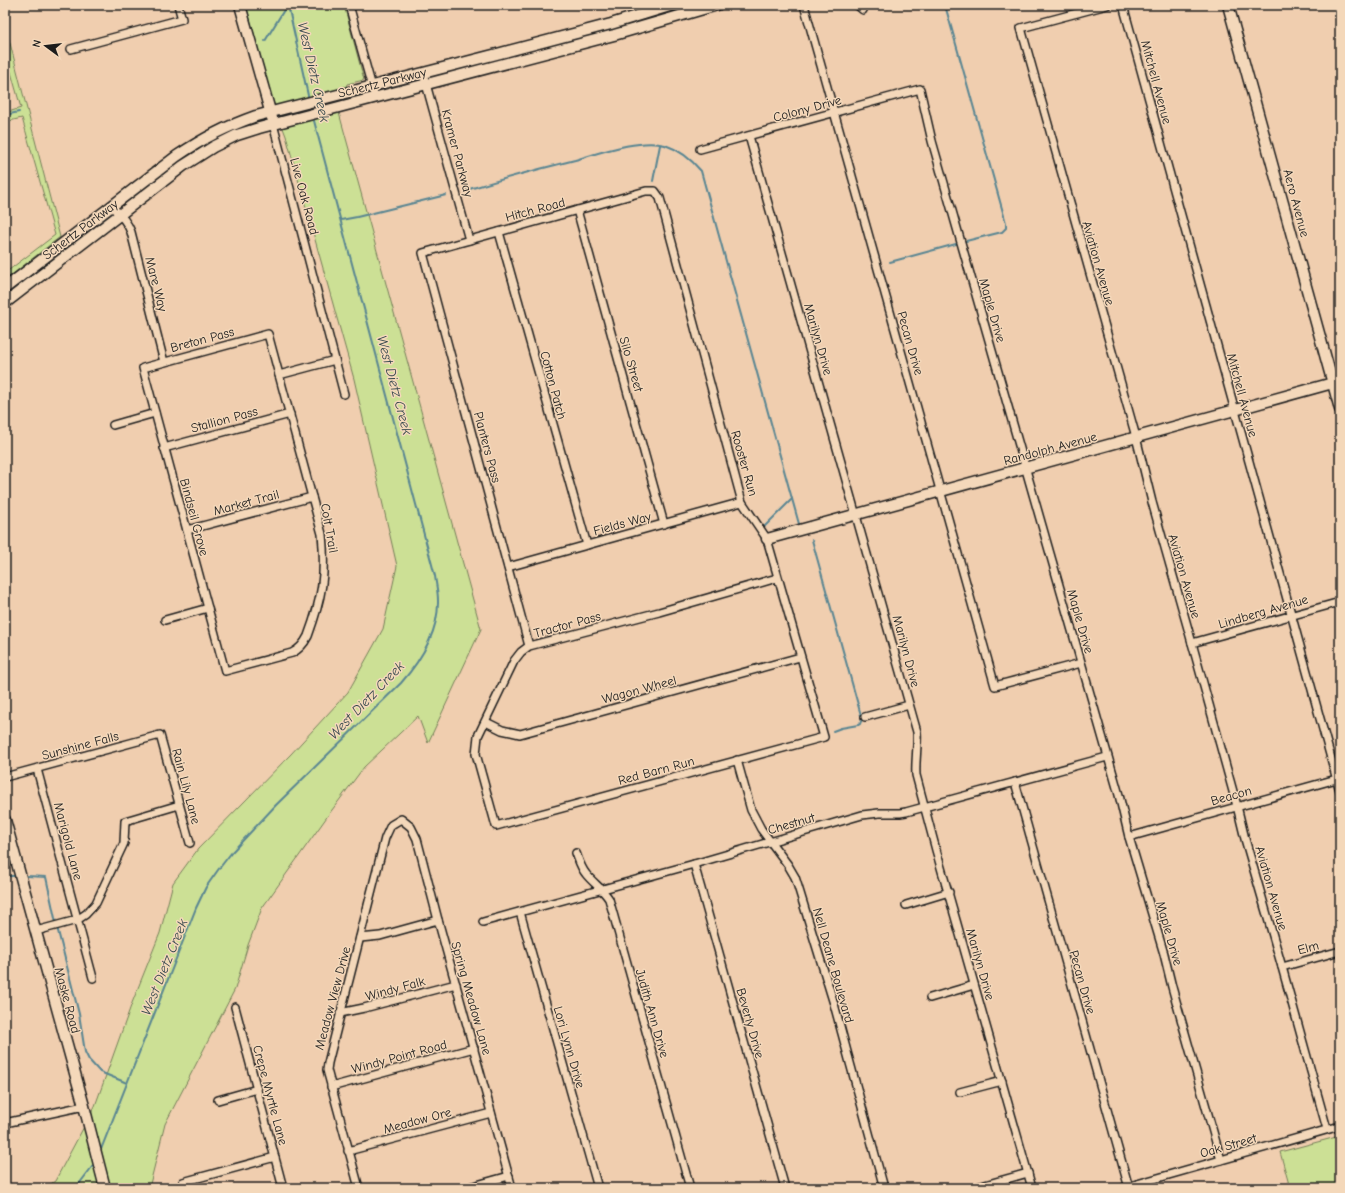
<svg xmlns="http://www.w3.org/2000/svg" width="1345" height="1193" font-family="'Comic Neue',sans-serif">
  <style>
    .green { fill: #cce095; stroke: #747e58 }
    .lines { fill: none; stroke-linecap: round; stroke-linejoin: round }
    .stream { stroke: #598592; stroke-width: 2 }
    .street-casing { stroke: #1c1c1c; stroke-width: 10 }
    .secondary-casing { stroke: #1c1c1c; stroke-width: 13 }
    .street { stroke: #f4d8ba; stroke-width: 7 }
    .secondary { stroke: #f4d8ba; stroke-width: 10 }
    .labels { text-anchor: middle; stroke-width: 3; stroke-linejoin: round; paint-order: stroke }
    .street-label { font-size: 13px; fill: #1c1c1c; stroke: #f4d8ba }
    .water-label { font-size: 14px; font-style: italic; fill: #35484d; stroke: #f4d8ba }
  </style>
  <rect width="100%" height="100%" fill="#f0ceaf"/>
  <filter id="ink" filterUnits="userSpaceOnUse"><feTurbulence type="fractalNoise" baseFrequency=".025" numOctaves="2"/><feDisplacementMap in="SourceGraphic" scale="8" xChannelSelector="R" yChannelSelector="G"/><feConvolveMatrix kernelMatrix="1 2 1 2 8 2 1 2 1" color-interpolation-filters="sRGB"/></filter>
  <g filter="url(#ink)">
    <g class="green">
      <path d="M246,5H344L364,80L347,84L339,113L481,629L428,743L418,716L364,767L329,814L262,908L248,945L235,989L165,1124L149,1188H45L55,1181L95,1106L132,1003L160,933L173,883L198,849L291,754L348,692L383,629L397,566L354,379L286,136L272,99Z"/>
      <path d="M5,24L60,237L5,280V273L55,235L22,118L5,122V113L21,108L5,51Z"/>
      <path d="M1340,1136V1188H1290L1280,1152Z"/>
    </g>
    <g class="lines">
      <g class="stream">
        <path d="M288,5L309,100"/>
        <path d="M945,5L1006,223V228L1002,232L966,241"/>
        <path d="M265,41L287,5"/>
        <path d="M5,115L19,112"/>
        <path d="M653,181L660,145"/>
        <path d="M466,190C502,179 538,169 575,160C599,153 640,138 665,145C680,150 691,159 701,171L799,524"/>
        <path d="M341,220L357,217L446,195"/>
        <path d="M890,262L956,244"/>
        <path d="M763,528L792,499"/>
        <path d="M812,540L862,719L860,724L858,725L841,728L833,731"/>
        <path d="M5,876H14"/>
        <path d="M27,876L46,877L56,923"/>
        <path d="M57,927L79,1014L85,1052L89,1060L100,1072L127,1083"/>
        <path d="M100,1152L196,908L206,887L218,870L232,852L276,805L401,683C421,660 439,632 438,600C438,592 436,584 435,576L313,117"/>
        <path d="M76,1188L95,1163"/>
      </g>
      <defs>
        <g id="street">
          <path d="M349,5L375,98"/>
          <path d="M804,5L995,686L1081,663"/>
          <path d="M857,5L863,10"/>
          <path d="M1107,5L1021,28L1136,437L1152,502L1192,643L1237,806L1245,839L1282,967L1327,1129"/>
          <path d="M1123,5L1340,791"/>
          <path d="M71,49L182,19L178,5"/>
          <path d="M423,73L469,240"/>
          <path d="M273,124L344,394"/>
          <path d="M749,136L917,732C918,747 915,761 916,775L936,850L1032,1188"/>
          <path d="M700,149L920,89L932,141L1119,795L1129,837L1164,954L1172,987L1221,1160"/>
          <path d="M112,207C120,214 127,221 131,232L164,362"/>
          <path d="M577,210L664,524"/>
          <path d="M499,232L587,545"/>
          <path d="M268,334L322,534C326,575 322,598 308,636C304,644 300,649 292,653L225,671L143,368Z"/>
          <path d="M279,375L335,360"/>
          <path d="M113,425L155,413"/>
          <path d="M164,448L290,414"/>
          <path d="M187,530L312,497"/>
          <path d="M508,567L742,502"/>
          <path d="M165,620L208,608"/>
          <path d="M1192,643L1340,602"/>
          <path d="M529,646L423,253L646,191H655L660,198L742,502L767,539L824,737L496,826L476,754L478,736L514,661L521,652L529,646L659,612L777,578"/>
          <path d="M865,717L909,705"/>
          <path d="M486,722L502,730L520,734L800,657"/>
          <path d="M737,760L751,810L761,829L788,865L795,877L800,893L834,1004L884,1188"/>
          <path d="M37,769L93,978"/>
          <path d="M5,777L160,735L190,843"/>
          <path d="M1015,782L1129,1188"/>
          <path d="M1129,837L1340,778"/>
          <path d="M576,853C579,861 581,868 586,874C593,883 603,889 609,899L690,1188"/>
          <path d="M694,864L785,1188"/>
          <path d="M906,905L949,892"/>
          <path d="M520,912L598,1188"/>
          <path d="M483,922L694,864L862,815L879,813H900L906,812L1107,757"/>
          <path d="M36,931L77,920L86,914L96,903L124,843L125,821L179,805"/>
          <path d="M360,938L380,936L438,920"/>
          <path d="M1282,967L1340,951"/>
          <path d="M930,998L974,985"/>
          <path d="M235,1007L283,1188"/>
          <path d="M340,1013L364,1008L456,984"/>
          <path d="M331,1087L474,1048"/>
          <path d="M960,1092L1002,1081"/>
          <path d="M218,1100L257,1089"/>
          <path d="M5,1123L84,1106"/>
          <path d="M348,1151L491,1113"/>
          <path d="M183,1182L275,1157"/>
          <path d="M359,1188L327,1070L328,1063L385,838L391,825L401,819L411,827L417,839L438,920L512,1188"/>
          <path d="M466,1188L509,1176"/>
          <path d="M974,1188L1028,1173"/>
          <path d="M1123,1188L1340,1126"/>
        </g>
        <g id="secondary">
          <path d="M240,5L272,118"/>
          <path d="M1228,5L1340,409"/>
          <path d="M5,288L177,156C204,138 225,127 256,116L497,54L611,24L673,5"/>
          <path d="M5,303L183,166L213,147L237,135L259,128L614,35L717,5"/>
          <path d="M767,539L1340,381"/>
          <path d="M5,820L84,1106L105,1188"/>
        </g>
      </defs>
      <use href="#street" class="street-casing"/>
      <use href="#secondary" class="secondary-casing"/>
      <use href="#street" class="street"/>
      <use href="#secondary" class="secondary"/>
    </g>
  </g>
  <g class="labels">
    <g class="street-label">
      <text transform="translate(382 82) rotate(-14)" y="5">Schertz Parkway</text>
      <text transform="translate(1157 82) rotate(75)" y="5">Mitchell Avenue</text>
      <text transform="translate(807 108) rotate(-15)" y="5">Colony Drive</text>
      <text transform="translate(458 153) rotate(75)" y="5">Kramer Parkway</text>
      <text transform="translate(305 196) rotate(75)" y="5">Live Oak Road</text>
      <text transform="translate(1297 203) rotate(75)" y="5">Aero Avenue</text>
      <text transform="translate(535 209) rotate(-15)" y="5">Hitch Road</text>
      <text transform="translate(80 229) rotate(-37)" y="5">Schertz Parkway</text>
      <text transform="translate(1099 263) rotate(74)" y="5">Aviation Avenue</text>
      <text transform="translate(157 284) rotate(76)" y="5">Mare Way</text>
      <text transform="translate(993 310) rotate(74)" y="5">Maple Drive</text>
      <text transform="translate(202 339) rotate(-15)" y="5">Breton Pass</text>
      <text transform="translate(819 339) rotate(74)" y="5">Marilyn Drive</text>
      <text transform="translate(911 343) rotate(74)" y="5">Pecan Drive</text>
      <text transform="translate(632 364) rotate(74)" y="5">Silo Street</text>
      <text transform="translate(554 385) rotate(75)" y="5">Cotton Patch</text>
      <text transform="translate(1243 395) rotate(75)" y="5">Mitchell Avenue</text>
      <text transform="translate(224 419) rotate(-15)" y="5">Stallion Pass</text>
      <text transform="translate(488 447) rotate(75)" y="5">Planters Pass</text>
      <text transform="translate(1050 448) rotate(-15)" y="5">Randolph Avenue</text>
      <text transform="translate(745 463) rotate(74)" y="5">Rooster Run</text>
      <text transform="translate(246 502) rotate(-15)" y="5">Market Trail</text>
      <text transform="translate(195 517) rotate(75)" y="5">Bindseil Grove</text>
      <text transform="translate(622 523) rotate(-15)" y="5">Fields Way</text>
      <text transform="translate(330 528) rotate(80)" y="5">Colt Trail</text>
      <text transform="translate(1185 576) rotate(74)" y="5">Aviation Avenue</text>
      <text transform="translate(1263 611) rotate(-16)" y="5">Lindberg Avenue</text>
      <text transform="translate(1081 621) rotate(74)" y="5">Maple Drive</text>
      <text transform="translate(567 624) rotate(-15)" y="5">Tractor Pass</text>
      <text transform="translate(907 651) rotate(75)" y="5">Marilyn Drive</text>
      <text transform="translate(639 689) rotate(-15)" y="5">Wagon Wheel</text>
      <text transform="translate(80 745) rotate(-15)" y="5">Sunshine Falls</text>
      <text transform="translate(656 770) rotate(-15)" y="5">Red Barn Run</text>
      <text transform="translate(187 786) rotate(75)" y="5">Rain Lily Lane</text>
      <text transform="translate(1231 795) rotate(-16)" y="5">Beacon</text>
      <text transform="translate(791 823) rotate(-16)" y="5">Chestnut</text>
      <text transform="translate(69 841) rotate(75)" y="5">Marigold Lane</text>
      <text transform="translate(1272 888) rotate(74)" y="5">Aviation Avenue</text>
      <text transform="translate(1170 933) rotate(74)" y="5">Maple Drive</text>
      <text transform="translate(1308 947) rotate(-15)" y="5">Elm</text>
      <text transform="translate(981 964) rotate(74)" y="5">Marilyn Drive</text>
      <text transform="translate(834 965) rotate(74)" y="5">Nell Deane Boulevard</text>
      <text transform="translate(1083 982) rotate(74)" y="5">Pecan Drive</text>
      <text transform="translate(395 988) rotate(-15)" y="5">Windy Falk</text>
      <text transform="translate(332 998) rotate(-75)" y="5">Meadow View Drive</text>
      <text transform="translate(472 998) rotate(74)" y="5">Spring Meadow Lane</text>
      <text transform="translate(68 1000) rotate(75)" y="5">Maske Road</text>
      <text transform="translate(653 1013) rotate(74)" y="5">Judith Ann Drive</text>
      <text transform="translate(751 1023) rotate(74)" y="5">Beverly Drive</text>
      <text transform="translate(570 1047) rotate(74)" y="5">Lori Lynn Drive</text>
      <text transform="translate(399 1056) rotate(-15)" y="5">Windy Point Road</text>
      <text transform="translate(271 1095) rotate(75)" y="5">Crepe Myrtle Lane</text>
      <text transform="translate(417 1120) rotate(-15)" y="5">Meadow Ore</text>
      <text transform="translate(1228 1145) rotate(-16)" y="5">Oak Street</text>
    </g>
    <g class="water-label">
      <text transform="translate(314 72) rotate(77)" y="5">West Dietz Creek</text>
      <text transform="translate(395 385) rotate(75)" y="5">West Dietz Creek</text>
      <text transform="translate(366 700) rotate(-46)" y="5">West Dietz Creek</text>
      <text transform="translate(164 967) rotate(-68)" y="5">West Dietz Creek</text>
    </g>
  </g>
  <rect width="1345" height="1193" fill="none" stroke="#f4d8ba" stroke-width="20"/>
  <rect x="10" y="10" width="1325" height="1173" fill="none" stroke="#1c1c1c" stroke-width="1.5" filter="url(#ink)"/>
  <g transform="translate(46 46) rotate(285)" stroke="#f4d8ba" stroke-width="3" paint-order="stroke">
  <path d="M0-3L7 15L0 10L-7 15Z" fill="#1c1c1c"/>
  <text y="-6" font-size="11" font-weight="bold" text-anchor="middle" fill="#1c1c1c">N</text>
  </g>
</svg>
